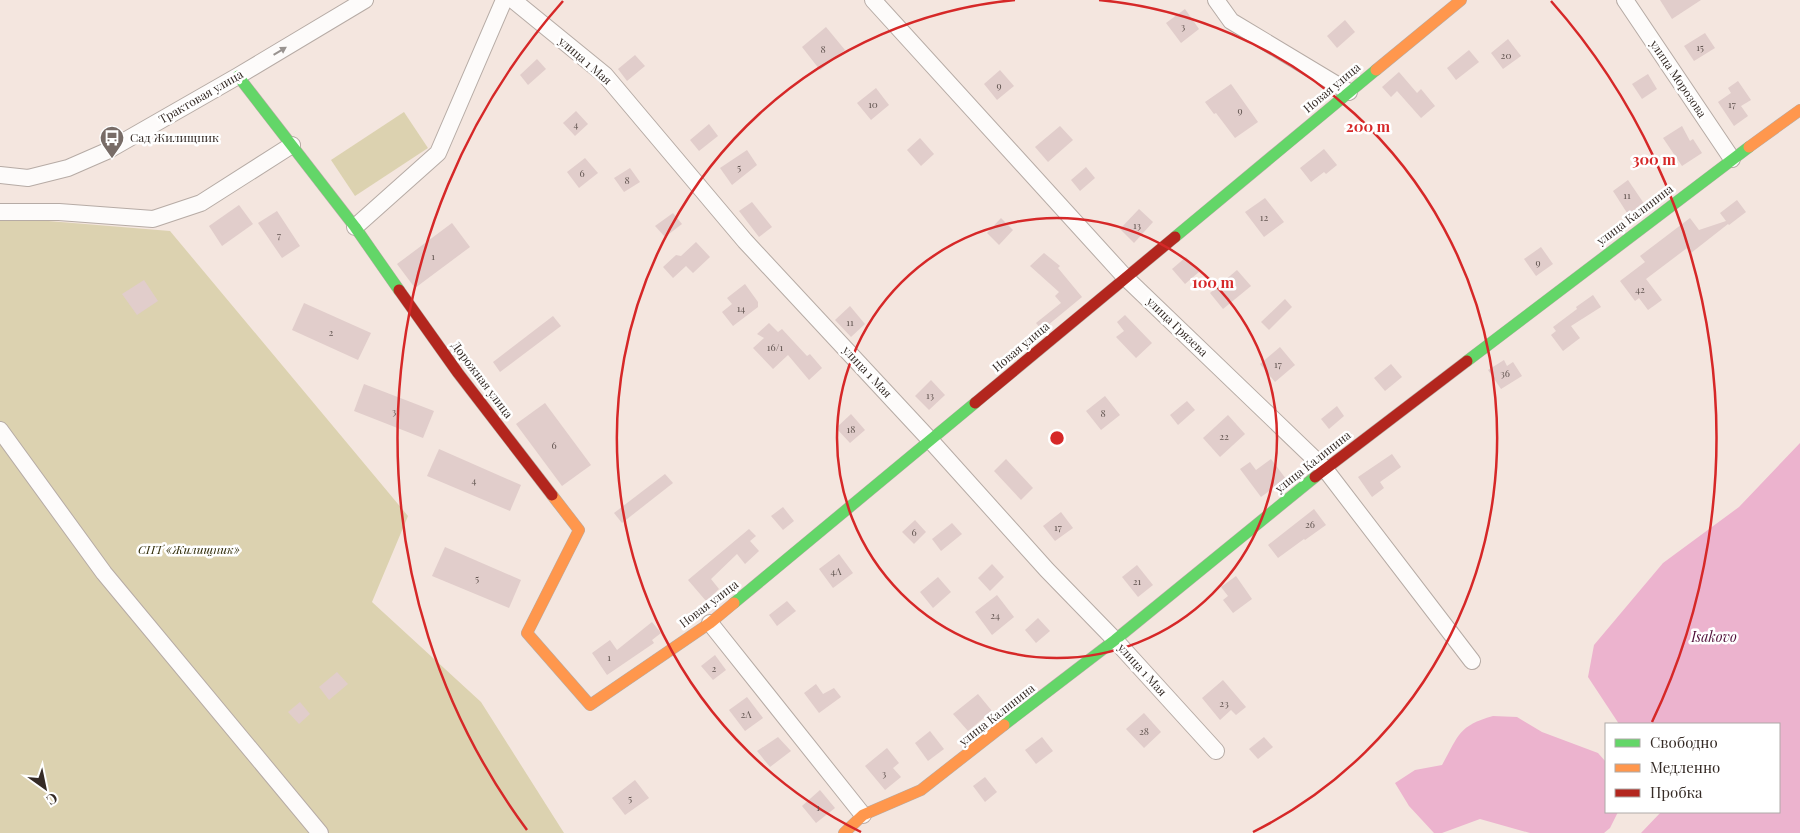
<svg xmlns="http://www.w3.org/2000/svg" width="1800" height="833" font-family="'Playfair Display',serif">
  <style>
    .green { fill: #dcd2b0 }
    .water { fill: #ecb3ce }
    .building { fill: #e1cdcb }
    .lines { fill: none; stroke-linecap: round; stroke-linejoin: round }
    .street-casing { stroke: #b6aba5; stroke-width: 18 }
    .fast-casing { stroke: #b6aba5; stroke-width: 12 }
    .slow-casing { stroke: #b6aba5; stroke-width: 12 }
    .jam-casing { stroke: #b6aba5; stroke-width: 12 }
    .street { stroke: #fdfbfa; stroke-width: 16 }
    .fast { stroke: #63d668; stroke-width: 11 }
    .slow { stroke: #ff974d; stroke-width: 11 }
    .jam { stroke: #b3261e; stroke-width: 11 }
    .oneway { fill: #999390 }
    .ring { fill: none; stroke: #d62828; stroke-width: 2.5 }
    .labels { text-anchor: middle; stroke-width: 5; stroke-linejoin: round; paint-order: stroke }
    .number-label { font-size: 10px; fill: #625551 }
    .street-label { font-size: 12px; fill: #352b26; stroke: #fff }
    .poi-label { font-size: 12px; fill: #352b26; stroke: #fff; text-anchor: start }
    .park-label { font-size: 12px; font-style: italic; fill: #2f2b07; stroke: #fff }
    .water-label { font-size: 14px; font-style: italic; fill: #500f39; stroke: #fff }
    .centre { fill: #d62828; stroke: #fff; stroke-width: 2.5 }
    .ring-label { font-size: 15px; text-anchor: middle; font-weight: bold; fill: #d62828; stroke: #fff; stroke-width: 5; stroke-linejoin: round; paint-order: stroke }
  </style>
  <rect width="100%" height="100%" fill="#f4e6df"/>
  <g class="green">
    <path d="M404,112L428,148L355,196L331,160Z"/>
    <path d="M0,217L170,231L408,516L372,602L481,702L564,833H0Z"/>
  </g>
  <g class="water">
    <path d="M1800,443V833H1641L1661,812H1779V724H1619L1588,677L1594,645L1663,563L1739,507Z"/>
    <path d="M1493,716L1517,717L1542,732L1598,753L1606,762V812H1618L1610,828L1604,833H1530L1480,819L1442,833H1434L1409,806L1395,783L1415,770L1442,765C1459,735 1458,726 1493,716Z"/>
  </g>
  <g class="building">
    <path d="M1660,0H1701L1672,19Z"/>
    <path d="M1185,9L1199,29L1181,43L1166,23Z"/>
    <path d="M1345,20L1355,32L1337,48L1327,36Z"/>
    <path d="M826,27L845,50L820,70L802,47Z"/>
    <path d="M1705,33L1715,48L1694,61L1684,46Z"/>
    <path d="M1508,39L1521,56L1503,69L1491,53Z"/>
    <path d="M1469,50L1479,62L1456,80L1447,68Z"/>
    <path d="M635,55L645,66L627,81L618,69Z"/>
    <path d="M537,59L546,69L528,85L520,75Z"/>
    <path d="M1000,70L1014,86L997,100L984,84Z"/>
    <path d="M1399,72L1417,93L1421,89L1435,106L1421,118L1397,91L1391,97L1382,87Z"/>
    <path d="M1648,74L1657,89L1642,99L1632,84Z"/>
    <path d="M1738,81L1751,100L1741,106L1748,116L1734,126L1718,102L1731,93L1728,88Z"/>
    <path d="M1231,84L1258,122L1235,138L1216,113L1214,114L1205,102Z"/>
    <path d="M876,88L889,105L871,120L857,103Z"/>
    <path d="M576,111L588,124L575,136L563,123Z"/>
    <path d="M709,124L718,136L699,151L690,140Z"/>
    <path d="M1060,126L1073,140L1048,162L1035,147Z"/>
    <path d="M1682,126L1690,141L1693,139L1702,153L1682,166L1663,138Z"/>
    <path d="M920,138L934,154L921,166L907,150Z"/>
    <path d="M1324,149L1337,165L1326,174L1324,172L1311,182L1300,168Z"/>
    <path d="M747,150L757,165L732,185L720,168Z"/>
    <path d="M585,158L598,173L579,188L567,172Z"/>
    <path d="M1086,167L1095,178L1080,191L1071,180Z"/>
    <path d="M630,168L640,182L624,192L614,178Z"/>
    <path d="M1628,180L1645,205L1629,216L1613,191Z"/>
    <path d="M1265,198L1284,222L1264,237L1245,212Z"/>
    <path d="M1737,200L1746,212L1729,225L1728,224L1691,253L1687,248L1646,279L1662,300L1648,310L1639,298L1635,301L1620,281L1645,262L1640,256L1690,218L1699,230L1726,221L1720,213Z"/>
    <path d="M752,202L772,227L759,237L739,211Z"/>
    <path d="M239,205L253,224L222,246L209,226Z"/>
    <path d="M1139,209L1153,222L1134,243L1120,229Z"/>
    <path d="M277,211L300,246L282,258L258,223Z"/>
    <path d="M673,213L682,224L665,237L655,226Z"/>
    <path d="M1001,218L1013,230L999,245L987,233Z"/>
    <path d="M452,223L470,247L415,288L397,264Z"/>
    <path d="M696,242L710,257L693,273L686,266L673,278L663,267L676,255L681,256Z"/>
    <path d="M1541,247L1553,264L1536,276L1524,259Z"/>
    <path d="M1044,253L1060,266L1058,268L1082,297L1042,330L1036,323L1061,303L1055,296L1059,292L1030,266Z"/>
    <path d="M1186,257L1199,272L1185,284L1172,269Z"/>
    <path d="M1237,270L1251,286L1223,309L1210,293Z"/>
    <path d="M144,280L158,301L137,315L122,294Z"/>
    <path d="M745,284L758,302V307L733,326L722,312L732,304L727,298Z"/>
    <path d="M1593,295L1601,307L1571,326L1580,338L1563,351L1551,335L1556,331L1553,327L1577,309L1576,307Z"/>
    <path d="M1285,299L1292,307L1269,330L1261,322Z"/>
    <path d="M304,303L371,333L358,360L292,330Z"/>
    <path d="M850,306L865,324L851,337L835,320Z"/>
    <path d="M1125,315L1152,343L1136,358L1116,337L1124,331L1117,322Z"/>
    <path d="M553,316L561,326L500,372L493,362Z"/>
    <path d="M769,323L778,332L782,329L807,356L810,354L822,368L809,380L788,355L773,369L753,348L764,338L757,334Z"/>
    <path d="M1280,347L1295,365L1275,382L1260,364Z"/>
    <path d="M1504,360L1507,366L1513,362L1522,376L1501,389L1488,370Z"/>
    <path d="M1391,364L1402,377L1385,391L1374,378Z"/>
    <path d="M931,380L945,395L929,410L915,396Z"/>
    <path d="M364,384L434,411L423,438L354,411Z"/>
    <path d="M1105,396L1120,415L1101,430L1086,411Z"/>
    <path d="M1187,401L1195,410L1178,425L1170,415Z"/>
    <path d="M545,403L591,465L562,486L516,424Z"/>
    <path d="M1337,406L1344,416L1329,429L1321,419Z"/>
    <path d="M851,414L865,430L850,443L836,428Z"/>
    <path d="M1228,415L1245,434L1220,457L1203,438Z"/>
    <path d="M439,449L521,485L510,511L427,476Z"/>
    <path d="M1392,454L1401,467L1380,482L1384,488L1372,497L1358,477Z"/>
    <path d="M1006,459L1033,488L1021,500L994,471Z"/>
    <path d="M1271,459L1286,479L1261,497L1240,469L1250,462L1256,470Z"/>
    <path d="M665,474L673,483L622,523L614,513Z"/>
    <path d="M783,507L794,521L783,530L771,516Z"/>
    <path d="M1314,509L1326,525L1305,540L1304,539L1278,558L1268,545Z"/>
    <path d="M1061,512L1073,528L1055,541L1043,526Z"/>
    <path d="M915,520L926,532L914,544L902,532Z"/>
    <path d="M952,523L962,534L941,551L932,539Z"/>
    <path d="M749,529L756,536L750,541L759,551L745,564L737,554L711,579L719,589L706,601L688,580Z"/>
    <path d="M445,547L521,580L509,608L432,576Z"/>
    <path d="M839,554L853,573L833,588L819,569Z"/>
    <path d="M992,564L1004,577L990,591L978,578Z"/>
    <path d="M1137,565L1153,585L1138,597L1122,577Z"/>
    <path d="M1236,576L1252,599L1233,613L1223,600L1228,596L1221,587Z"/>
    <path d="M938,577L951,592L933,608L920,592Z"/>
    <path d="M997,595L1014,617L992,635L975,612Z"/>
    <path d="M787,601L796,611L777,626L769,615Z"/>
    <path d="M1038,618L1050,631L1036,643L1025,630Z"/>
    <path d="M652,622L661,633L652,640L654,643L607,675L592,653L610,640L617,650Z"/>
    <path d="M715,655L726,670L713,680L701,666Z"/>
    <path d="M337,672L348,684L329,700L319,687Z"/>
    <path d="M1223,680L1246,707L1236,715L1231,710L1220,720L1202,698Z"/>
    <path d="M816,684L823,694L834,688L841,697L819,713L804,693Z"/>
    <path d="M978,694L992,711L968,731L953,714Z"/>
    <path d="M747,697L763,718L745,731L729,710Z"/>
    <path d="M300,702L310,714L299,724L288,712Z"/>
    <path d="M1144,713L1161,732L1144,748L1126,729Z"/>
    <path d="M930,731L944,749L928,761L915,743Z"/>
    <path d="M778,737L791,751L770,767L757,751Z"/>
    <path d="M1042,737L1053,751L1036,764L1025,750Z"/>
    <path d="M1264,737L1273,747L1258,759L1249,749Z"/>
    <path d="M887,748L899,763L893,768L901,777L885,790L865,766Z"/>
    <path d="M985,777L997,792L985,802L973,786Z"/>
    <path d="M635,780L649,798L625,815L612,798Z"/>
    <path d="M820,790L835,808L816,823L802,806Z"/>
  </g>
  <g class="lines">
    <defs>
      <g id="street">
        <path d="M513,0L605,75L745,241L931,441L1047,570L1115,640L1216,751"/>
        <path d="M873,0L1125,277L1325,469L1472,661"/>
        <path d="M1216,0L1231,21L1349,92"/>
        <path d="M1625,0L1732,159"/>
        <path d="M0,175L28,178L68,168L107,151L238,76L365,0"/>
        <path d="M0,212H59L153,219L201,203L292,145"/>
        <path d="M355,227L438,153L504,0"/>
        <path d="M0,430L104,573L320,833"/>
        <path d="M710,623L863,815"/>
      </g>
      <g id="fast">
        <path d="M238,76L355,227L399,290"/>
        <path d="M1175,237L1376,70"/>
        <path d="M1467,361L1749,147"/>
        <path d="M734,603L975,403"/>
        <path d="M1004,725L1115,640L1315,477"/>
      </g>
      <g id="slow">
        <path d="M1376,70L1461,0"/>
        <path d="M1749,147L1800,110"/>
        <path d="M552,495L579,530L527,633L590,705L710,623L734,603"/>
        <path d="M844,833L863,815L921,790L1004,725"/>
      </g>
      <g id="jam">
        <path d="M399,290L458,373L552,495"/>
        <path d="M975,403L1175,237"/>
        <path d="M1315,477L1467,361"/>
      </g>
    </defs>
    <use href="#street" class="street-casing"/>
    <use href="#fast" class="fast-casing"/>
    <use href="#slow" class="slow-casing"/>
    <use href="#jam" class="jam-casing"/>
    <use href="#street" class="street"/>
    <use href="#fast" class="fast"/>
    <use href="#slow" class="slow"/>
    <use href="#jam" class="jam"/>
  </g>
  <defs><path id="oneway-solid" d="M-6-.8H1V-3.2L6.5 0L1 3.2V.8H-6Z" transform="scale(1.25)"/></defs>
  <use class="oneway" href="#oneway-solid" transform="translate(280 51) rotate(-31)"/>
  <g class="ring">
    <circle cx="1057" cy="438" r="220"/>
    <path d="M861 832A440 440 0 0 1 1015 0M1099 0A440 440 0 0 1 1253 832"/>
    <path d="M527 830A659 659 0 0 1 563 1M1551 1A659 659 0 0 1 1652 722"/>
  </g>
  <defs>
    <symbol id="bus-pin" viewBox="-11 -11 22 30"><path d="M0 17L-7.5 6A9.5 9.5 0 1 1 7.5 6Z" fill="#786c67" stroke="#fff"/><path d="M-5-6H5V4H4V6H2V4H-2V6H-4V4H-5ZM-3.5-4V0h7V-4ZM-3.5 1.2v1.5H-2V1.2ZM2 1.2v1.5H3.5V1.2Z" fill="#fff"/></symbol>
  </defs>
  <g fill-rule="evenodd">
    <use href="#bus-pin" x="98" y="124" width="28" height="38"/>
  </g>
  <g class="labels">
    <g class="number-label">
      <text x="1183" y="30">3</text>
      <text x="1700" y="51">15</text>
      <text x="823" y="53">8</text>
      <text x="1506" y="59">20</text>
      <text x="999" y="89">9</text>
      <text x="873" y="108">10</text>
      <text x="1732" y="108">17</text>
      <text x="1240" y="114">9</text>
      <text x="576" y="128">4</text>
      <text x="739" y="171">5</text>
      <text x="582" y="177">6</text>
      <text x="627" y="184">8</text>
      <text x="1627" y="199">11</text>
      <text x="1264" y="221">12</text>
      <text x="1137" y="229">13</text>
      <text x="279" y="239">7</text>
      <text x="433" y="260">1</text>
      <text x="1538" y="266">9</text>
      <text x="1640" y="293">42</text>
      <text x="741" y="312">14</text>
      <text x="850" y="326">11</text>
      <text x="331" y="336">2</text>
      <text x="775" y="351">16/1</text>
      <text x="1278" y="368">17</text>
      <text x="1505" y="377">36</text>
      <text x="930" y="399">13</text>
      <text x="394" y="415">3</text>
      <text x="1103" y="417">8</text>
      <text x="851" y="433">18</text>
      <text x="1224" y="440">22</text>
      <text x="554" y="449">6</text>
      <text x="474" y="484">4</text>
      <text x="1310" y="528">26</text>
      <text x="1058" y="531">17</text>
      <text x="914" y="536">6</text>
      <text x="836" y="575">4А</text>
      <text x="477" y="582">5</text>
      <text x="1137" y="585">21</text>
      <text x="995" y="619">24</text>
      <text x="609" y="661">1</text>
      <text x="714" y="672">2</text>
      <text x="1224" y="707">23</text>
      <text x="746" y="718">2А</text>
      <text x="1144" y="735">28</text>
      <text x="884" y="777">3</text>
      <text x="630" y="802">5</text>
      <text x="818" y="811">1</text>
    </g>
    <g class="street-label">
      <text transform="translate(585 61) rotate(41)" y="4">улица 1 Мая</text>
      <text transform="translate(1678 79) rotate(56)" y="4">улица Морозова</text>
      <text transform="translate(1332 88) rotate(-40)" y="4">Новая улица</text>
      <text transform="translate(201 97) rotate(-30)" y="4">Трактовая улица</text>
      <text transform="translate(1635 215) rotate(-37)" y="4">улица Калинина</text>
      <text transform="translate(1177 327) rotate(44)" y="4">улица Грязева</text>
      <text transform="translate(1021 347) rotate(-40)" y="4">Новая улица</text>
      <text transform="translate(867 372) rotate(47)" y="4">улица 1 Мая</text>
      <text transform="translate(482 380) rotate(53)" y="4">Дорожная улица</text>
      <text transform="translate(1313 462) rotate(-38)" y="4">улица Калинина</text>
      <text transform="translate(709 604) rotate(-37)" y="4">Новая улица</text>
      <text transform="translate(1142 670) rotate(48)" y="4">улица 1 Мая</text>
      <text transform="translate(997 715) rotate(-38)" y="4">улица Калинина</text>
    </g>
    <g class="poi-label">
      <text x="130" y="142">Сад Жилищник</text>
    </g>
    <g class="park-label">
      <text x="189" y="554">СНТ «Жилищник»</text>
    </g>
    <g class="water-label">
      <text x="1714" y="642">Isakovo</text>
    </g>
  </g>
  <circle cx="1057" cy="438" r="8" class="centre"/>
  <g class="ring-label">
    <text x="1368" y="132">200 m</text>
    <text x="1654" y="165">300 m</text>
    <text x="1213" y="288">100 m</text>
  </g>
  <rect x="1605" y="723" width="175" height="90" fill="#ffffff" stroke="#aeaaa8"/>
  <rect x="1615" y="739" width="25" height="8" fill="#63d668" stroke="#aeaaa8"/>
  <text x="1650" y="748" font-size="15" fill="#352b26">Свободно</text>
  <rect x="1615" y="764" width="25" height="8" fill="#ff974d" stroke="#aeaaa8"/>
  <text x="1650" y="773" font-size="15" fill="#352b26">Медленно</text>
  <rect x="1615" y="789" width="25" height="8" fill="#b3261e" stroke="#aeaaa8"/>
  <text x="1650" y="798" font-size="15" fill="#352b26">Пробка</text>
  <g transform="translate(45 788) rotate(147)" stroke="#ffffff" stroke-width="4" paint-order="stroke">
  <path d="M0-4L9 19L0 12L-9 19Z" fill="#352b26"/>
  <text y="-8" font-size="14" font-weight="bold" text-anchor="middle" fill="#352b26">С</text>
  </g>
</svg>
